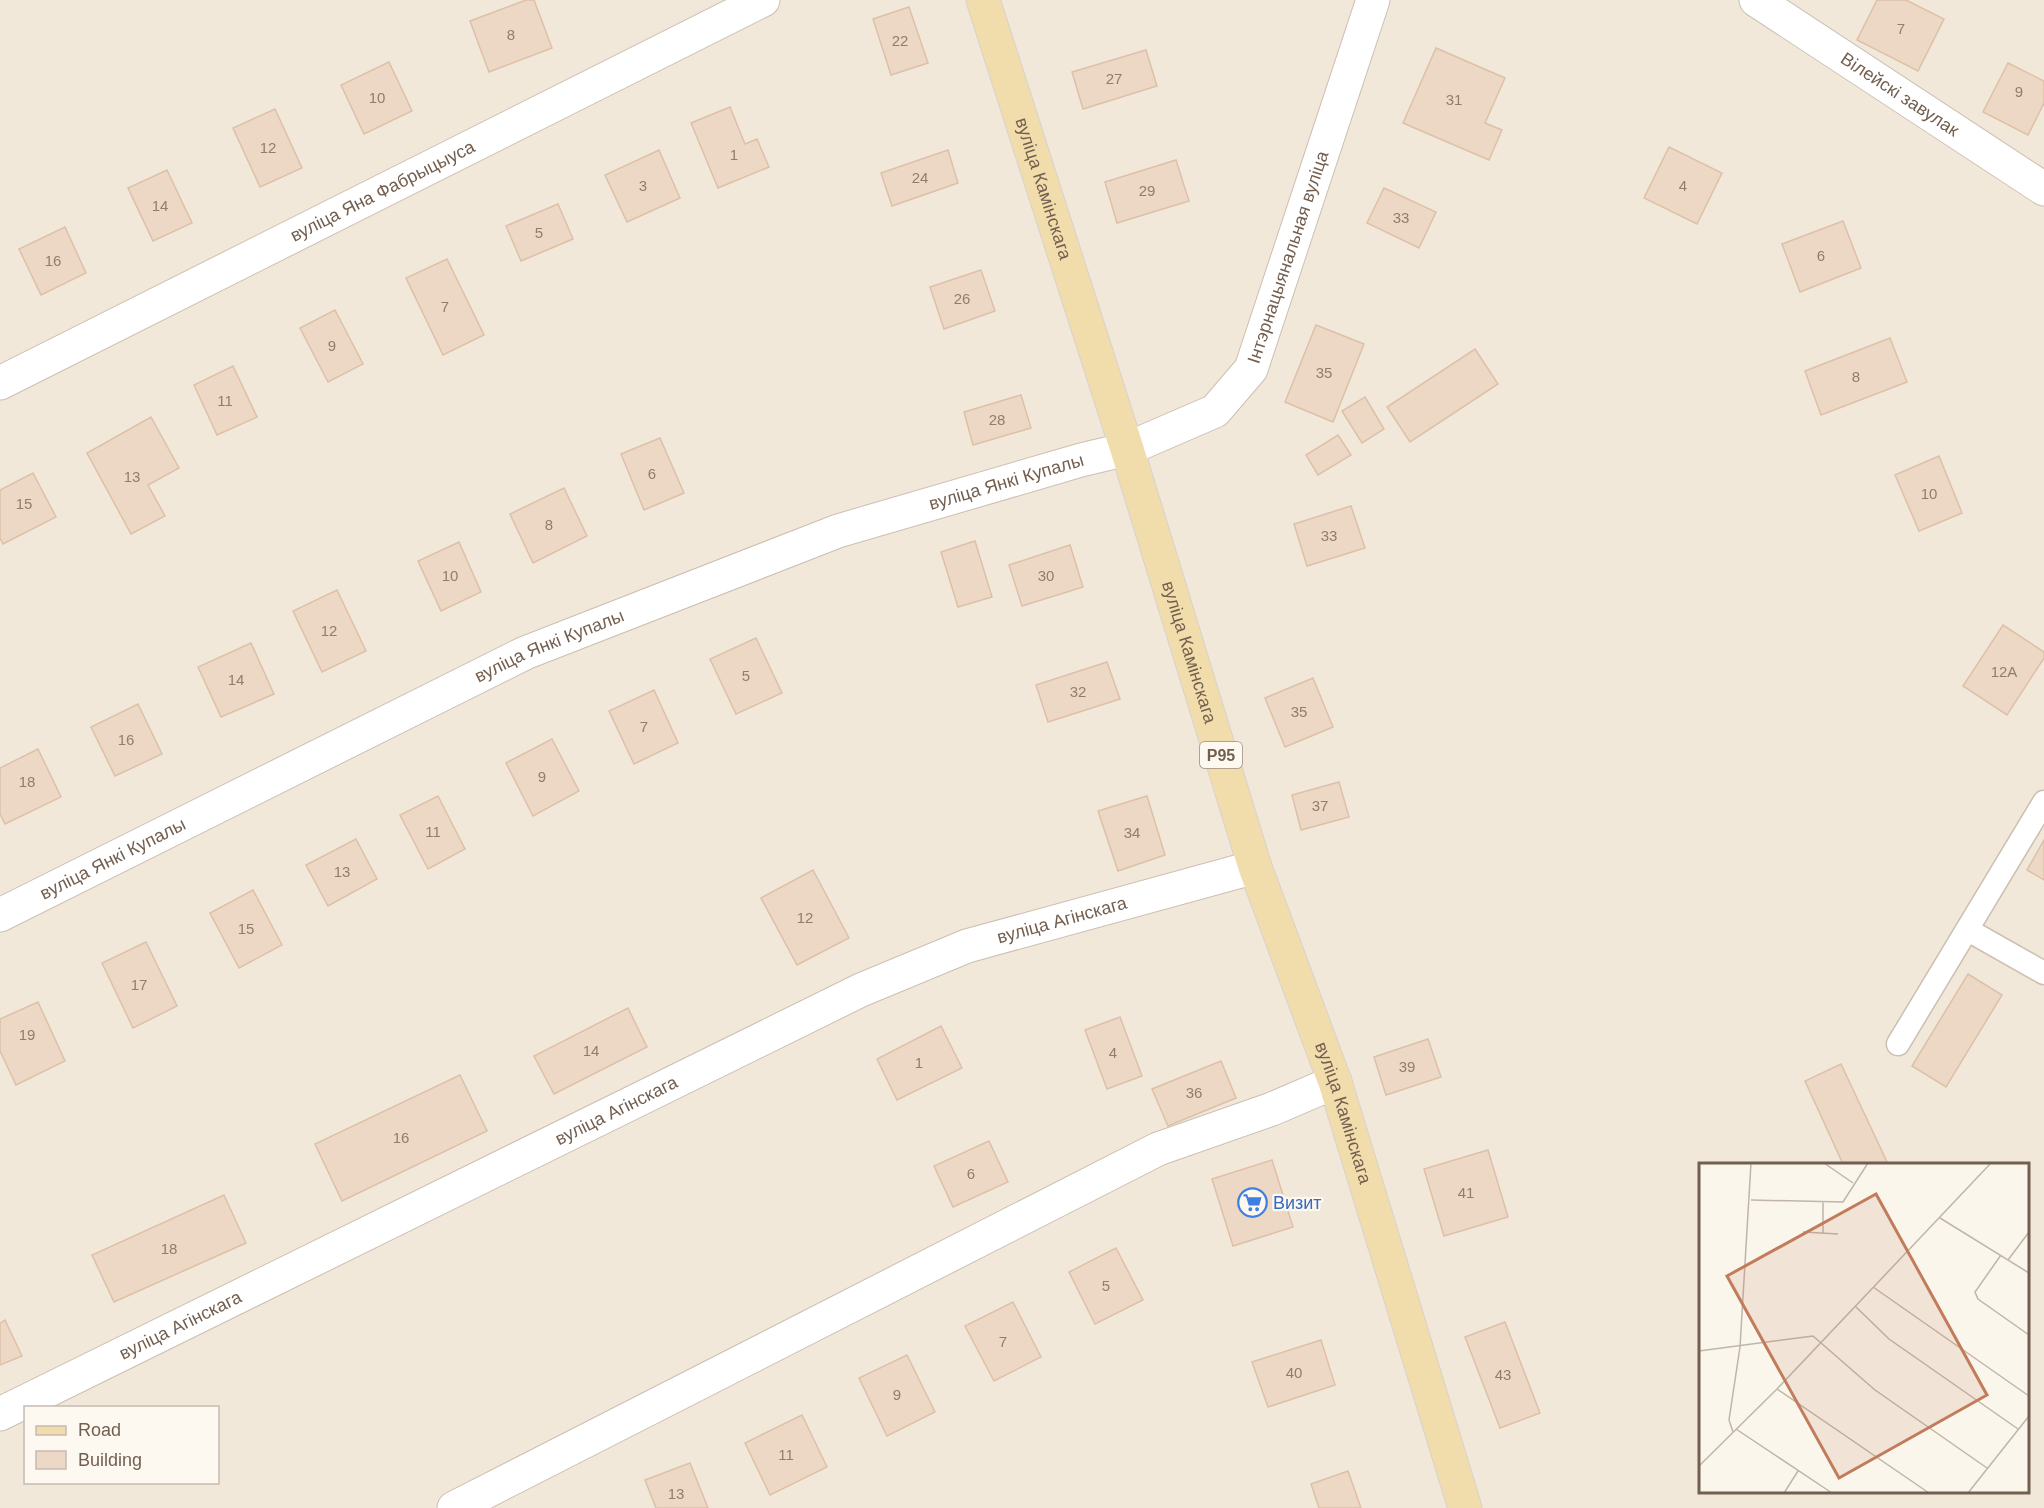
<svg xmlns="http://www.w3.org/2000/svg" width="2044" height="1508" font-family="Arial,sans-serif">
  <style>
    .residential { fill: #f1e8da; fill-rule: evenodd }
    .building { fill: #edd8c5; stroke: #ddc0a8; stroke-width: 1.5 }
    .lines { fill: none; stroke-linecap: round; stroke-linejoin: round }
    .service-casing { stroke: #ccbfb2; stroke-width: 25 }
    .minor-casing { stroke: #ccbfb2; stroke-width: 35 }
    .primary-casing { stroke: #d8d2ce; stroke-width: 35 }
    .service { stroke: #fff; stroke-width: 22 }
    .minor { stroke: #fff; stroke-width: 33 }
    .primary { stroke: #f1dcab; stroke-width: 33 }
    .labels { text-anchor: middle; stroke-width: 4.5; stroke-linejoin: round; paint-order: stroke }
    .number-label { font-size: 15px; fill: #927d6d }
    .shield { fill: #fdf9f1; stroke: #9c8d80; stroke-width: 1.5 }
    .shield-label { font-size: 16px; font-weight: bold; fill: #735f50 }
    .street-label { font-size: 18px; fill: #735f50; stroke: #fdf9f1 }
    .shop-label { font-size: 18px; fill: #366cbe; stroke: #fdf9f1; text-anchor: start }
    .inset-road { fill: none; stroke: #c0b5a8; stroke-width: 1.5 }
    .view { fill: #c17c5c; fill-opacity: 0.15; stroke: #c17c5c; stroke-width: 3 }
    .inset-edge { fill: none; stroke: #735f50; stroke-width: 3 }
  </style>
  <rect width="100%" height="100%" fill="#faf6eb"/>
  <path class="residential" d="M0,0H2044V1508H0ZM1700,1164H2028V1492H1700ZM26,1408H218V1482H26Z"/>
  <g class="building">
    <path d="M526,0H534L552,48L489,72L470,21Z"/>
    <path d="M1877,0H1906L1944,19L1918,71L1857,40Z"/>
    <path d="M909,7L928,63L891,75L873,19Z"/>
    <path d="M1436,48L1505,78L1485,123L1502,130L1489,160L1403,123Z"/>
    <path d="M1146,50L1157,86L1083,109L1072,72Z"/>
    <path d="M389,62L412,111L364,134L341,85Z"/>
    <path d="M2008,63L2044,81V103L2028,135L1983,112Z"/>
    <path d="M730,107L745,144L757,139L769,167L718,188L691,123Z"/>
    <path d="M275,109L302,168L260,187L233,128Z"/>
    <path d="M1669,147L1722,173L1697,224L1644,198Z"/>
    <path d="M659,150L680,198L627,222L605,175Z"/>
    <path d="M948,150L958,183L892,206L881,173Z"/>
    <path d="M1176,160L1189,201L1117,223L1105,182Z"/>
    <path d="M167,170L192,223L153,241L128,188Z"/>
    <path d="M1384,188L1436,212L1419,248L1367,223Z"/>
    <path d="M558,204L573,239L521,261L506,226Z"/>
    <path d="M1843,221L1861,268L1800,292L1782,244Z"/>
    <path d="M65,227L86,273L41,295L19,249Z"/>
    <path d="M447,259L484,335L443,355L406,278Z"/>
    <path d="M981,270L995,311L944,329L930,287Z"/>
    <path d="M335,310L363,364L328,382L300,328Z"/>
    <path d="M1316,325L1364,344L1333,422L1285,402Z"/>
    <path d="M1890,338L1907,382L1821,415L1805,371Z"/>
    <path d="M1475,349L1498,384L1410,442L1387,407Z"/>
    <path d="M233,366L257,417L217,435L194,385Z"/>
    <path d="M1021,395L1031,428L973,445L964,412Z"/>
    <path d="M1365,397L1384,429L1362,443L1342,411Z"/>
    <path d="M151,417L179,468L148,485L165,516L131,534L87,453Z"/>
    <path d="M1338,435L1351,455L1318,475L1306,455Z"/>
    <path d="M660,438L684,493L644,510L621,454Z"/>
    <path d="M1939,456L1962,513L1919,531L1895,475Z"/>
    <path d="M33,473L56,517L3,544L0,538V490Z"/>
    <path d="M564,488L587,536L533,563L510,514Z"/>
    <path d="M1351,506L1365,548L1307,566L1294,524Z"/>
    <path d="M975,541L992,597L958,607L941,552Z"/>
    <path d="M459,542L481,592L441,611L418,561Z"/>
    <path d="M1070,545L1083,587L1022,606L1009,565Z"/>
    <path d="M337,590L366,651L322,672L293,611Z"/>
    <path d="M2003,625L2044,652V658L2007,715L1963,686Z"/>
    <path d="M756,638L782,693L736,714L710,659Z"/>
    <path d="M251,643L274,694L221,717L198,667Z"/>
    <path d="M1107,662L1120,699L1048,722L1036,685Z"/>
    <path d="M1313,678L1333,727L1285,747L1265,698Z"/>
    <path d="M654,690L678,743L634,764L609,711Z"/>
    <path d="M138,704L162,754L115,776L91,727Z"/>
    <path d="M552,739L579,791L533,816L506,763Z"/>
    <path d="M38,749L61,797L5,824L0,814V768Z"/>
    <path d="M1339,782L1349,817L1301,830L1292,795Z"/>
    <path d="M438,796L465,849L428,869L400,815Z"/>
    <path d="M1147,796L1165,855L1118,871L1098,811Z"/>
    <path d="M356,839L377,879L328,906L306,865Z"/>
    <path d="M2044,840V880L2027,870Z"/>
    <path d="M813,870L849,938L797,965L761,898Z"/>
    <path d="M253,890L282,945L239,968L210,913Z"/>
    <path d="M146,942L177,1006L133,1028L102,963Z"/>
    <path d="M1968,974L2002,995L1946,1087L1912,1066Z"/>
    <path d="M38,1002L65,1061L16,1085L0,1051V1019Z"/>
    <path d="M628,1008L647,1047L554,1094L534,1056Z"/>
    <path d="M1120,1017L1142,1076L1107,1089L1085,1030Z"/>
    <path d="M941,1026L962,1068L897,1100L877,1059Z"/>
    <path d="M1428,1039L1441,1077L1386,1095L1374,1057Z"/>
    <path d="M1221,1061L1236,1098L1168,1126L1152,1089Z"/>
    <path d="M1841,1064L1888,1164H1843L1805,1081Z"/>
    <path d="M460,1075L487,1131L342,1201L315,1144Z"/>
    <path d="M989,1141L1008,1182L953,1207L934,1166Z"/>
    <path d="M1488,1150L1508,1217L1444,1236L1424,1169Z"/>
    <path d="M1272,1160L1293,1227L1233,1246L1212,1179Z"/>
    <path d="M224,1195L246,1243L114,1302L92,1255Z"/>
    <path d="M1116,1248L1143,1300L1095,1324L1069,1272Z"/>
    <path d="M1013,1302L1041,1357L994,1381L965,1326Z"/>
    <path d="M5,1320L22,1356L0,1365V1323Z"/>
    <path d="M1505,1322L1540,1413L1500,1428L1465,1337Z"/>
    <path d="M1321,1340L1335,1385L1268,1407L1252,1362Z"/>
    <path d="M907,1355L935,1412L887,1436L859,1378Z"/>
    <path d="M802,1415L827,1467L770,1495L745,1443Z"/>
    <path d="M690,1463L708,1508H656L645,1480Z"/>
    <path d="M1348,1471L1361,1508H1319L1311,1484Z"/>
  </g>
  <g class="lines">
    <defs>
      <g id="service">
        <path d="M1968,930L2044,973"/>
        <path d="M1898,1044L2044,802"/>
      </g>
      <g id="minor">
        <path id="s1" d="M1756,0L2044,189"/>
        <path id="s2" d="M0,383L763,0"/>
        <path id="s3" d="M0,915L525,653L838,531L1081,460L1127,449L1215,411L1251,369L1373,0"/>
        <path id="s4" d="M0,1414L861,990L967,946L1255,867"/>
        <path d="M454,1508L1158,1149L1272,1109L1335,1082"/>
      </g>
      <g id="primary">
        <path id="s5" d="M983,0L1127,449L1255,867L1335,1082L1465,1508"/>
      </g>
    </defs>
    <use href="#service" class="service-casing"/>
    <use href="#minor" class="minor-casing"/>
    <use href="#primary" class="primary-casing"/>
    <use href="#service" class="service"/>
    <use href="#minor" class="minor"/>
    <use href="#primary" class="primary"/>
  </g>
  <defs>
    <symbol id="supermarket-ring" viewBox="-11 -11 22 22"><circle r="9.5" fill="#fdf9f1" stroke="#3f7fe0" stroke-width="1.5"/><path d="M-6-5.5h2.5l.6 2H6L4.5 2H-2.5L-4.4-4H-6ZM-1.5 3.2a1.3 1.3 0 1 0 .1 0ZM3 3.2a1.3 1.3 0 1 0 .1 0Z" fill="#3f7fe0"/></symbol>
  </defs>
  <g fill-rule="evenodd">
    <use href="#supermarket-ring" x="1236" y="1186" width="33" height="33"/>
  </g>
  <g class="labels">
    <g class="number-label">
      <text x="1901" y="34">7</text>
      <text x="511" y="40">8</text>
      <text x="900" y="46">22</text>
      <text x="1114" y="84">27</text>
      <text x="2019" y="97">9</text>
      <text x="377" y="103">10</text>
      <text x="1454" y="105">31</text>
      <text x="268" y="153">12</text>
      <text x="734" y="160">1</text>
      <text x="920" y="183">24</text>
      <text x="643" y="191">3</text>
      <text x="1683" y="191">4</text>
      <text x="1147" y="196">29</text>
      <text x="160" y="211">14</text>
      <text x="1401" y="223">33</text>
      <text x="539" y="238">5</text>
      <text x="1821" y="261">6</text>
      <text x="53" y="266">16</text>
      <text x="962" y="304">26</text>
      <text x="445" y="312">7</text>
      <text x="332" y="351">9</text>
      <text x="1324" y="378">35</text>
      <text x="1856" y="382">8</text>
      <text x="225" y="406">11</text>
      <text x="997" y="425">28</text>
      <text x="652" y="479">6</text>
      <text x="132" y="482">13</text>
      <text x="1929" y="499">10</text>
      <text x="24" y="509">15</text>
      <text x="549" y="530">8</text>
      <text x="1329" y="541">33</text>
      <text x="450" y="581">10</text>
      <text x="1046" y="581">30</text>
      <text x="329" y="636">12</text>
      <text x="2004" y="677">12А</text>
      <text x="746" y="681">5</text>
      <text x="236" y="685">14</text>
      <text x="1078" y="697">32</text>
      <text x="1299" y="717">35</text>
      <text x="644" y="732">7</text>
      <text x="126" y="745">16</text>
      <text x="542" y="782">9</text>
      <text x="27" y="787">18</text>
      <text x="1320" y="811">37</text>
      <text x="433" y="837">11</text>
      <text x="1132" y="838">34</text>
      <text x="342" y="877">13</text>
      <text x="805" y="923">12</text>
      <text x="246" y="934">15</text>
      <text x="139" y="990">17</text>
      <text x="27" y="1040">19</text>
      <text x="591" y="1056">14</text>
      <text x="1113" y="1058">4</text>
      <text x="919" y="1068">1</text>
      <text x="1407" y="1072">39</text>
      <text x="1194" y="1098">36</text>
      <text x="401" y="1143">16</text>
      <text x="971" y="1179">6</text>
      <text x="1466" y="1198">41</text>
      <text x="169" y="1254">18</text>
      <text x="1106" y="1291">5</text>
      <text x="1003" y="1347">7</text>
      <text x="1294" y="1378">40</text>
      <text x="1503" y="1380">43</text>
      <text x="897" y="1400">9</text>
      <text x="786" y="1460">11</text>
      <text x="676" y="1499">13</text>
    </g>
    <rect class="shield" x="1200" y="742" width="42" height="26" rx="4.5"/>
    <g class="shield-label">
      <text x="1221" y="761">Р95</text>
    </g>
    <g class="street-label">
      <text dy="6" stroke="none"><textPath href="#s1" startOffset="172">Вілейскі завулак</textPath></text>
      <text dy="6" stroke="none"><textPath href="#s5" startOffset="198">вуліца Камінскага</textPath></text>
      <text dy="6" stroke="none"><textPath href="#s2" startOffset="428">вуліца Яна Фабрыцыуса</textPath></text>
      <text dy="6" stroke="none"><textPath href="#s3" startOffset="1492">Інтэрнацыянальная вуліца</textPath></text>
      <text dy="6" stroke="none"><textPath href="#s3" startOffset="1098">вуліца Янкі Купалы</textPath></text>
      <text dy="6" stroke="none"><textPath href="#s3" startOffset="612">вуліца Янкі Купалы</textPath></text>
      <text dy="6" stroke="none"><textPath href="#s5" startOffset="684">вуліца Камінскага</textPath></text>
      <text dy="6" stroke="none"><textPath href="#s3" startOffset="126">вуліца Янкі Купалы</textPath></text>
      <text dy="6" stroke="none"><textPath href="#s4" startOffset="1173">вуліца Агінскага</textPath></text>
      <text dy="6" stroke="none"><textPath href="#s4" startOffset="687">вуліца Агінскага</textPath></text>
      <text dy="6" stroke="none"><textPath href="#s5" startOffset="1170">вуліца Камінскага</textPath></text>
      <text dy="6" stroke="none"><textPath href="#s4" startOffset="201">вуліца Агінскага</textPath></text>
    </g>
    <g class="shop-label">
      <text x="1273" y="1209">Визит</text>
    </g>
  </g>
  <g transform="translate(1699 1163)">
    <rect width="330" height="330" fill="#faf6eb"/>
    <path class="inset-road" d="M125,0L154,20M52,37L144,39L169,0M241,55L330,110M104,69L139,71M124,70V39M302,92L276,129L279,136L330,172M309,97L330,69M174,124L330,233M157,144L190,176L319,266M0,188L114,173L176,227L288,305M78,226L230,330M37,266L133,330M34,269L30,257L41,184L52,0M0,303L78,226L292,0M85,330L99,308M269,330L330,253"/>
    <path class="view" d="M177,31L288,232L140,315L28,113Z"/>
    <rect width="330" height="330" class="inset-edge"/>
  </g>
  <rect x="24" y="1406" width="195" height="78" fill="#fdf9f1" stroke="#c6bbb1" stroke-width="1.5"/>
  <rect x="36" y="1426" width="30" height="9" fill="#f1dcab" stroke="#c6bbb1" stroke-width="1.5"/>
  <text x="78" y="1436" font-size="18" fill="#735f50">Road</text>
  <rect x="36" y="1451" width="30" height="18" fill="#edd8c5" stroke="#c6bbb1" stroke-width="1.5"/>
  <text x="78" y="1466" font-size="18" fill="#735f50">Building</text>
</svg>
